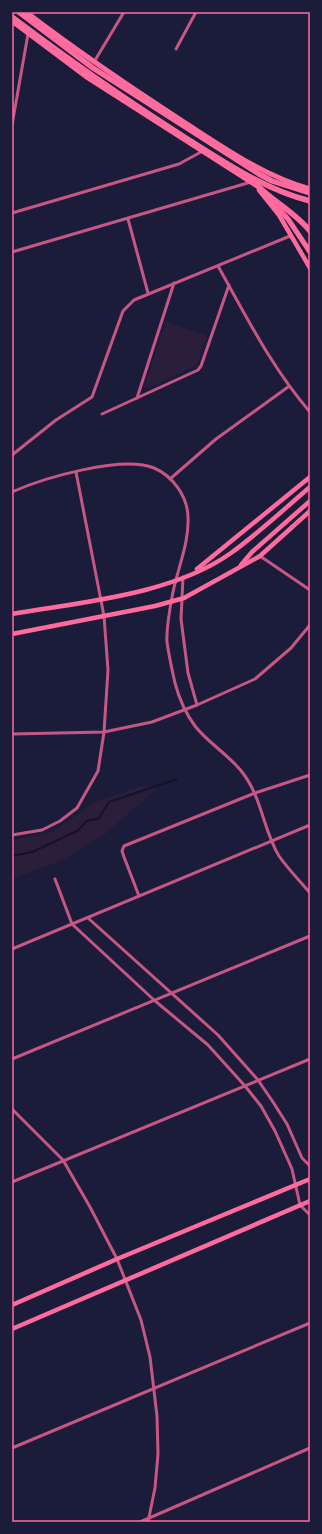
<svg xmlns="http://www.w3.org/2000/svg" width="322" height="1534" font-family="'Roboto Serif',serif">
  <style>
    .green { fill: #2a1e3b }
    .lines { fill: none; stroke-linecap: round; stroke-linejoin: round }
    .stream { stroke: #12122b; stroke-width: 2 }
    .minor { stroke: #c65784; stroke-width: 3 }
    .secondary { stroke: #ff6b9d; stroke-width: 4.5 }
    .trunk { stroke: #ff6b9d; stroke-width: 5 }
    .motorway { stroke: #ff6b9d; stroke-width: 5.5 }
    .neatline { fill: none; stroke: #ff6b9d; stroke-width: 1.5 }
  </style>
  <rect width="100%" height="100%" fill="#1b1b3a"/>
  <g class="green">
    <path d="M166,321L207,336L197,365L149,388L144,387Z"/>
    <path d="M161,785L105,834L65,859L12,879V840L53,832L95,802L141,786Z"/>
  </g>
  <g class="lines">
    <path class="stream" d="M12,856L32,852L77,831L87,821L99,818L109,802L177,779"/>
    <g class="minor">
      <path d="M176,49L196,12"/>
      <path d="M94,62L124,12"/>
      <path d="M12,125L28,34"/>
      <path d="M12,213L179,164L201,152"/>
      <path d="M128,219L148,293"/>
      <path d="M12,252L251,182"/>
      <path d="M218,266C246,316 272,368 310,412"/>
      <path d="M137,398L174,283"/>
      <path d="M102,414L198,370L201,366L229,285"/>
      <path d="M12,455L56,420L92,397L123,311L134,300L290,236"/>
      <path d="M170,479L216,439L288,387"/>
      <path d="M12,492C43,478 122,455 154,468C173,476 188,497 188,518C189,539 181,560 176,580C172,593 166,629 167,642C169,656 172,670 175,683C179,698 186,714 195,726C207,742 229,755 242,772C262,797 263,830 279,856C288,869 300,881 310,893"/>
      <path d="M260,556L310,590"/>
      <path d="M183,577L181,619L188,673L197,705"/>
      <path d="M12,734L104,732L152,722L197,705L255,679L291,648L310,625"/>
      <path d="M12,835L42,830L60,821L77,808L98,771L104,732L108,670L104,616L76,472"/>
      <path d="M55,879L72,924L154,1000L208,1045L245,1086L261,1106L275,1131L292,1169L300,1205L310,1215"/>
      <path d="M139,896L124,857L122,851L124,846L255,793L310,775"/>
      <path d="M88,918L218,1035L258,1080L273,1102L287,1124L302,1158L310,1166"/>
      <path d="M12,949L310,825"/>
      <path d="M12,1059L310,936"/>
      <path d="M12,1109L63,1160L90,1207L117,1259L141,1320L150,1357L157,1416L158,1454L155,1488L148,1522"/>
      <path d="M12,1182L310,1059"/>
      <path d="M12,1448L310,1323"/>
      <path d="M140,1522L310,1448"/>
    </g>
    <g class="secondary">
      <path d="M259,190L279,215L310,268"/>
      <path d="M241,565L252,552L310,501"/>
      <path d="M197,569L310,477"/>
      <path d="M12,614C81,602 172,595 231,553C259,533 284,509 310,487"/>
      <path d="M12,634L155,606L184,598L260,556L310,511"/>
      <path d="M12,1305L117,1259L310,1179"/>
      <path d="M12,1329L310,1201"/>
    </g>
    <g class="trunk">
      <path d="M26,12C77,51 130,87 184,122C224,148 264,176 310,189"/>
      <path d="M12,21L88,78L257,186"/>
      <path d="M268,197L288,219L310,252"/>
    </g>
    <g class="motorway">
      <path d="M19,12L93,68L259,174L272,181L310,193"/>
      <path d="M12,17C69,60 126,100 186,138C226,163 264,189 310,201"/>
      <path d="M253,181C270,200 294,211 310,231"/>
    </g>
  </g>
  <rect width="322" height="1534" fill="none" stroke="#1b1b3a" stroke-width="26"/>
  <rect x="13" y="13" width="296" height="1508" class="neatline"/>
</svg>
